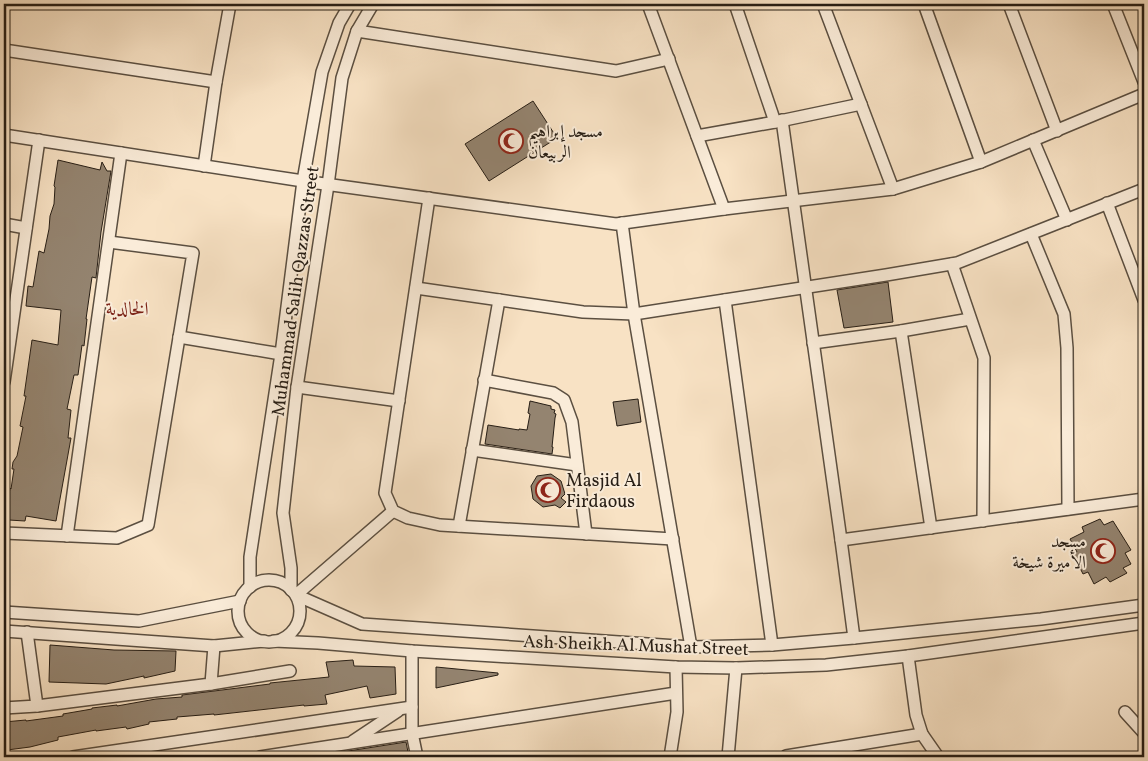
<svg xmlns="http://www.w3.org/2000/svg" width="1148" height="761" font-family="Vollkorn,Amiri,serif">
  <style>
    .building { fill: #948470; stroke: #271e15 }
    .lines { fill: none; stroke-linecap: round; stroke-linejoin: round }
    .minor-casing { stroke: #5b4f41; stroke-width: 14 }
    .minor { stroke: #faecd9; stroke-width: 11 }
    .labels { text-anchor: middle; stroke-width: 4; stroke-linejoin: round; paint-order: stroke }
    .poi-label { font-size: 18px; fill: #271e15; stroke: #faecd9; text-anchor: start }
    .street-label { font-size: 18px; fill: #271e15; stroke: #faecd9 }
    .neighbourhood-label { font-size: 19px; fill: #7a1f14; stroke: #faecd9 }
  </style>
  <rect width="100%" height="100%" fill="#f8e2c4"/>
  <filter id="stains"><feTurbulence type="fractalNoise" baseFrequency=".004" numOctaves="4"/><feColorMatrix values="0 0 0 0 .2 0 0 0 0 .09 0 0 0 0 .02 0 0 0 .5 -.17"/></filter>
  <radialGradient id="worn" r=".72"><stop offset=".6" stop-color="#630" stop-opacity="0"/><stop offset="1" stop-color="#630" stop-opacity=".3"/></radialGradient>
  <g class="building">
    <path d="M533,101L557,138L489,181L465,144Z"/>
    <path d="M58,160L100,170L102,162L107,171H111L101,232L96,278L92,277L86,319H87L84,346L82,345L78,375H74L67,409L71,410L68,438H71L56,521L26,516L25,521L9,520L4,511V507L7,508L10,488L11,489L14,469H12L13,462L17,456L23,427L20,426L26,396H24L32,340L58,345L61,310L26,306L28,286L33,287L39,251L44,253L49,229L50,216L54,204L55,187L54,186Z"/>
    <path d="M888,282L893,322L844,328L837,290Z"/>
    <path d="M638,399L641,422L617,426L613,402Z"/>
    <path d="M530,401L551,406V409L555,410L554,413L556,414L555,418L552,447H553L552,454L485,444L488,425L519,430V429L527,430L530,414L528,413Z"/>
    <path d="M551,474L561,481L565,494L561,498L566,502L560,508L555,505L543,507L533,499L531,486L537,476Z"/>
    <path d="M1100,519L1104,525L1113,521L1131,550L1125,553L1131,564L1123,568L1127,573L1110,582L1106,577L1094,584L1088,572L1083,574L1073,554L1077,552L1070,539L1084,532L1082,527Z"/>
    <path d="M50,645L114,650L176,651L175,671L144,678V676L106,684L49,682Z"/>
    <path d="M353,660L354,666L395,667L396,694L370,698L367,686L325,695L327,704L304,706V705L214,715V714L177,717V719L149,722V724L127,729L126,727L96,731V730L58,737V740L30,747L7,750L4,722L26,720V721L63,716V714L92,709V708L117,705V706L156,699L182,697V695L270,684V683L329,677L326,662Z"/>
    <path d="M436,667L498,673V675L436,688Z"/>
    <path d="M406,742L409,757H329V754Z"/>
  </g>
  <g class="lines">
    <defs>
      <g id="minor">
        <path d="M648,4L724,209"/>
        <path d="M735,4L775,122"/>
        <path d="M823,4L893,189"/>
        <path d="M924,4L981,162"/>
        <path d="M1009,4L1057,131"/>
        <path d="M1113,4L1144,82"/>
        <path d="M357,31L616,71L669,59"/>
        <path d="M4,50L216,82"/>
        <path d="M782,120L841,540L854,638"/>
        <path d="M4,135L303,181L616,224L724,209L893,189L981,162L1144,94"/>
        <path d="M697,136L775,122L861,104"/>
        <path d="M1033,140L1067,220"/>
        <path d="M204,166L216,82L230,4"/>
        <path d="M429,198L385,493L393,511L408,518L440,525L673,539"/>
        <path d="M1107,203L1144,300"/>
        <path d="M622,223L634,314L691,647"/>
        <path d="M4,224L26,228"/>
        <path d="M1031,234L1064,314L1067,348L1068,509"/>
        <path d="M952,264L984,358L983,521"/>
        <path d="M416,288L583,312L634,314L886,275L957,263L1144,189"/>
        <path d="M725,300L772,645"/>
        <path d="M901,331L931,528"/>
        <path d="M179,337L281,354"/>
        <path d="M813,343L901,331L970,319"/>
        <path d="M484,380L553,393L564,400L572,422L586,534"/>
        <path d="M4,382L39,140"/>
        <path d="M297,387L399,401"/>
        <path d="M472,450L577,465"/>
        <path d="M393,511L296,595L362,624L691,647L772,645L854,638L1041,619L1144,605"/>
        <path d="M459,526L499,300"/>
        <path d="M4,533L117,538L148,525L193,253L109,242"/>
        <path d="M67,536L121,153"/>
        <path d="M841,540L1144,499"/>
        <circle cx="269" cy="611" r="31"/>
        <path d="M250,587V557L281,354L303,181L322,72L339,23L350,4"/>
        <path d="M291,590V568L283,513L297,387L328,185L342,78L357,31L373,4"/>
        <path d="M4,612L139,621L240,601"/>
        <path d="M4,631L214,646L264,641"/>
        <path d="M274,641L318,643L412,651L676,667L736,668L826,665L908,656L1144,623"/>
        <path d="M412,651V733L417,757"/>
        <path d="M908,656L916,715L922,734L938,757"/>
        <path d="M211,684L290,671"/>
        <path d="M37,706L211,684L214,646"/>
        <path d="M4,708L37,706L27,632"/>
        <path d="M1125,712L1144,733"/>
        <path d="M353,741L398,711"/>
        <path d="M786,756L922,734"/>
        <path d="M73,757L412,707"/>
        <path d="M260,757L676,693"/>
        <path d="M670,757L677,712L676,667"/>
        <path d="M728,757L736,668"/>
      </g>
    </defs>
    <use href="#minor" class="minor-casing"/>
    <use href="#minor" class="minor"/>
  </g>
  <defs>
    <symbol id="mosque-ring" viewBox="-11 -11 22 22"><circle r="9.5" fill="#faecd9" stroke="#8f2418" stroke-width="1.5"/><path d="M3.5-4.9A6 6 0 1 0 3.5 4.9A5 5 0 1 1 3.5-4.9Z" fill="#8f2418"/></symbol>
  </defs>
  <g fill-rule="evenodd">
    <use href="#mosque-ring" x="497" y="127" width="28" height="28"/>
    <use href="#mosque-ring" x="534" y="476" width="28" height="28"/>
    <use href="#mosque-ring" x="1089" y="537" width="28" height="28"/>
  </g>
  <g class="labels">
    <g class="poi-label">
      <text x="528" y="137">مسجد إبراهيم<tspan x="528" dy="21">الربيعان</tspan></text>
      <text x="566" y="486">Masjid Al<tspan x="566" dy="21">Firdaous</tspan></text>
      <text x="1086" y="547" text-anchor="end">مسجد<tspan x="1086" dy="21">الأميرة شيخة</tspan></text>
    </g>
    <g class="street-label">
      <text transform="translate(295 291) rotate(-82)" y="6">Muhammad Salih Qazzas Street</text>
      <text transform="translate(636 645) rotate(2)" y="6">Ash Sheikh Al Mushat Street</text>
    </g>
    <g class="neighbourhood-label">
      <text x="127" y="315">الخالدية</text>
    </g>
  </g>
  <rect width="1148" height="761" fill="none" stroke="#f8e2c4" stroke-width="20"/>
  <rect x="5" y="5" width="1138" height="751" fill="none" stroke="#271e15" stroke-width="2.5"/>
  <rect x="10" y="10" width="1128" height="741" fill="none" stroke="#271e15"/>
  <rect width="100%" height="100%" filter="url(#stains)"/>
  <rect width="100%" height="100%" fill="url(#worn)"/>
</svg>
